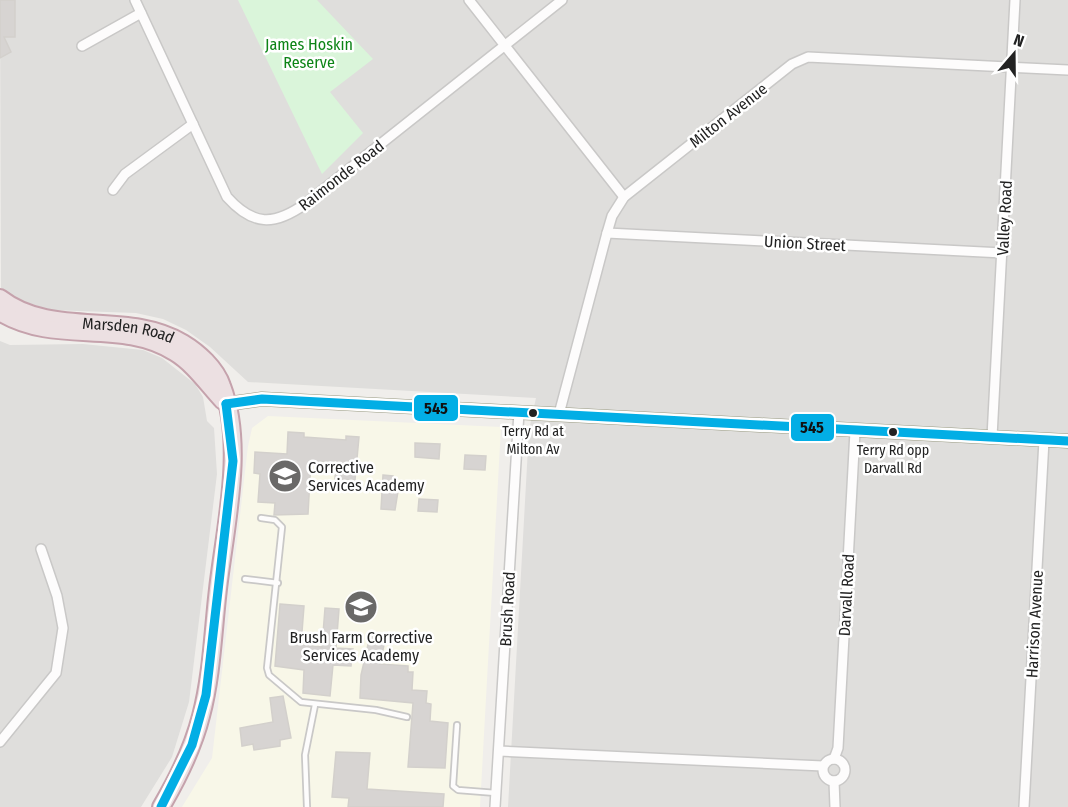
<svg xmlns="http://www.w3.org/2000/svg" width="1068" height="807" font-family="'Fira Sans Condensed',sans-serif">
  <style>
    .residential { fill: #dfdedc }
    .education { fill: #f8f7e8 }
    .park { fill: #daf5da }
    .building { fill: #d7d4d2; stroke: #d3d0cc; stroke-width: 1.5 }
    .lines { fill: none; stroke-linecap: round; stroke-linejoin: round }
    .lane-casing { stroke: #c9c8c7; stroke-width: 8 }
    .street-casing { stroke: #c9c8c7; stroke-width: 12 }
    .secondary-casing { stroke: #999a82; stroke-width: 15 }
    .highway-casing { stroke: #c5a2ac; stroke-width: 20 }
    .lane { stroke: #fdfcfc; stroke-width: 4.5 }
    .street { stroke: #fdfcfc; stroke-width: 9 }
    .secondary { stroke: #f4f4ed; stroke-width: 12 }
    .highway { stroke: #ece0e2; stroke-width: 16 }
    .bus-1-casing { stroke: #fff; stroke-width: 14 }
    .bus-1 { stroke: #02aee5; stroke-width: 9 }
    .bus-dot { fill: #222; stroke: #fff; stroke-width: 2 }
    .labels { text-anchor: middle; stroke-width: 5; stroke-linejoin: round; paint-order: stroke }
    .bus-label { font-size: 14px; fill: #222; stroke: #fff }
    .park-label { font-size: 16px; fill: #0c8416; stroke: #fff }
    .street-label { font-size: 16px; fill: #222; stroke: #fff }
    .poi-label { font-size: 16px; fill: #222; stroke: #fff; text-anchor: start }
    .line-badge { stroke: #fff; stroke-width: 2 }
    .pale-badge-label { font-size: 16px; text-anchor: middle; font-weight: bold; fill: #111 }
  </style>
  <rect width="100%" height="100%" fill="#f0eeeb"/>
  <g class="residential">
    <path d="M0,0H1068V807H508L529,430L536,398L248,382L210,347L186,330L163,319L136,313L50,310L20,300L1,288Z"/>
    <path d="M0,341L10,345L83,344L143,350L162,358L195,384L203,397L207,421L214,428L217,474L189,702L172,757L141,807H0Z"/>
  </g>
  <path class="education" d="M268,416L501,427L480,807H182L212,758L248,446L252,428Z"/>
  <path class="park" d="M238,0H317L373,59L330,92L363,133L322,174Z"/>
  <g class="building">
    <path d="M0,0H15V37H4L11,52L0,58Z"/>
    <path d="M288,432L304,433V437L346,440V436L359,437L355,480L335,479L336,462L311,461L308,514L274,515L275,503L258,502L260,474L254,473L255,452L287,454Z"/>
    <path d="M415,443L440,444L439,459L415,457Z"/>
    <path d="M465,455L486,456L485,470L464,469Z"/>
    <path d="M383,475L393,476V485H399L395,510L381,509Z"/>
    <path d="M419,499L438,500L437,512L418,511Z"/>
    <path d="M280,604L304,606L301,645L322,647L325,608L339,609L336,648L353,649L351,666L333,665L330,696L303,693L304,670L275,666Z"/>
    <path d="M370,636L385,640L380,664L408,666V672H413L412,690L427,691L426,703L431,704L430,721L448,723L445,768L408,767L413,703L360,698L361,675Z"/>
    <path d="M283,696L291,738L280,740V746L254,750L253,744L242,746L240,728L273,722L270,698Z"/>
    <path d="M336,752L370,753L367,789L444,794L443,807H348L349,798L332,797Z"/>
  </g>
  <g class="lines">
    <defs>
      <g id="lane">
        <path d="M261,518L275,520L282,527L267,668L269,675L301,702L376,710L407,717"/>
        <path d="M245,579L278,583"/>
        <path d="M457,725L453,786L458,790L496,793"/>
        <path d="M307,807L305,755L315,705"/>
      </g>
      <g id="street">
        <path d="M135,0L227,197C253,226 274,226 305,204L562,0"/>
        <path d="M469,0L624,197"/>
        <path d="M82,46L141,13"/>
        <path d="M113,190L125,174L193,124"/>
        <path d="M607,233L1003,253"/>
        <path d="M559,414L607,233L612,216L624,197L792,64L808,57L1068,70"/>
        <path d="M992,437L1015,0"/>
        <path d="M0,742L56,673L63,628L57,596L41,549"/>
        <path d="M499,751L823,766"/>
        <circle cx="834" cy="770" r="11"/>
        <path d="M834,759L838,748L855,431"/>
        <path d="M834,781L835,807"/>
        <path d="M495,807L519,412"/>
        <path d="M1024,807L1044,440"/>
      </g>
      <path id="secondary" d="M226,404L262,399L1068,441"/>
      <g id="highway">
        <path id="s1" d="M0,298C53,339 126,309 183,343C198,352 216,368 222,386C245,446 225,527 218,589C213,631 212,675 201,716C193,748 178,778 161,807"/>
        <path d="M3,314C56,345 122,319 174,352C194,364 207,384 223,401"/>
      </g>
    </defs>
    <use href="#lane" class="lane-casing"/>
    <use href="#street" class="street-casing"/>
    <use href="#secondary" class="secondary-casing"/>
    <use href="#highway" class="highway-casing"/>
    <use href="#lane" class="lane"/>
    <use href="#street" class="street"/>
    <use href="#secondary" class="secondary"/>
    <use href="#highway" class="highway"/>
    <defs>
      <g id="bus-1">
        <path d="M226,404L262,399L1068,441"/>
        <path d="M161,807L192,745L206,695L233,461L226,404"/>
      </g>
    </defs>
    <use href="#bus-1" class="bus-1-casing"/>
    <use href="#bus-1" class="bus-1"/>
  </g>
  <defs>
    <symbol id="university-disc" viewBox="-11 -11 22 22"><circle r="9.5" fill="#6a6968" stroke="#fff"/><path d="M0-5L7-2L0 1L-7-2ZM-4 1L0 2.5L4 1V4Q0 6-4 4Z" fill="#fff"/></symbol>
    <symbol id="school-disc" viewBox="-11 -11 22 22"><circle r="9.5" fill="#6a6968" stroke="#fff"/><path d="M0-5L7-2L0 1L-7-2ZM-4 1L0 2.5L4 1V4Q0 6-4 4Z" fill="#fff"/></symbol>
  </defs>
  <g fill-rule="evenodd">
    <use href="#university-disc" x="266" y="457" width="38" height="38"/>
    <use href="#school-disc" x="342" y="588" width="38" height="38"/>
  </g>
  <g class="bus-dot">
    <circle cx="533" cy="413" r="5"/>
    <circle cx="893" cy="432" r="5"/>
  </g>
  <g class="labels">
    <g class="bus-label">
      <text x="533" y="436">Terry Rd at<tspan x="533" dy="18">Milton Av</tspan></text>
      <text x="893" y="455">Terry Rd opp<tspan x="893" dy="18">Darvall Rd</tspan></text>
    </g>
    <g class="park-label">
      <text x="309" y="50">James Hoskin<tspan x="309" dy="18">Reserve</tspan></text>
    </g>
    <g class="street-label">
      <text transform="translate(728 115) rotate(-38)" y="6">Milton Avenue</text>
      <text transform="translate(341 175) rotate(-38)" y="6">Raimonde Road</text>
      <text transform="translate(1004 218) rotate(-87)" y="6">Valley Road</text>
      <text transform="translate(805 243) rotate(3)" y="6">Union Street</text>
      <text dy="6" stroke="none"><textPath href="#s1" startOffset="134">Marsden Road</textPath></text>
      <text transform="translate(846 595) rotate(-87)" y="6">Darvall Road</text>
      <text transform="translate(507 609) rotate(-87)" y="6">Brush Road</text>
      <text transform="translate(1034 624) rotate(-87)" y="6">Harrison Avenue</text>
    </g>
    <g class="poi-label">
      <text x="308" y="473">Corrective<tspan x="308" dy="18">Services Academy</tspan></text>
      <text x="361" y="643" text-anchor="middle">Brush Farm Corrective<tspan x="361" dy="18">Services Academy</tspan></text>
    </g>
  </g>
  <g class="line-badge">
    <rect x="413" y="394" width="46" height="28" rx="6" fill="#02aee5"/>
    <rect x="790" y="413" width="45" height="29" rx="6" fill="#02aee5"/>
  </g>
  <g class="pale-badge-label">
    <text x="436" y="414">545</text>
    <text x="812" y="433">545</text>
  </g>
  <g transform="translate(1014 54) rotate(20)" stroke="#ffffff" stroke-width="4.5" paint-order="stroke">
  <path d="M0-4.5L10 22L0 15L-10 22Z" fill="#222222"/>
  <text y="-9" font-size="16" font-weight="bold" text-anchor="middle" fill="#222222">N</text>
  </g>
</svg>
